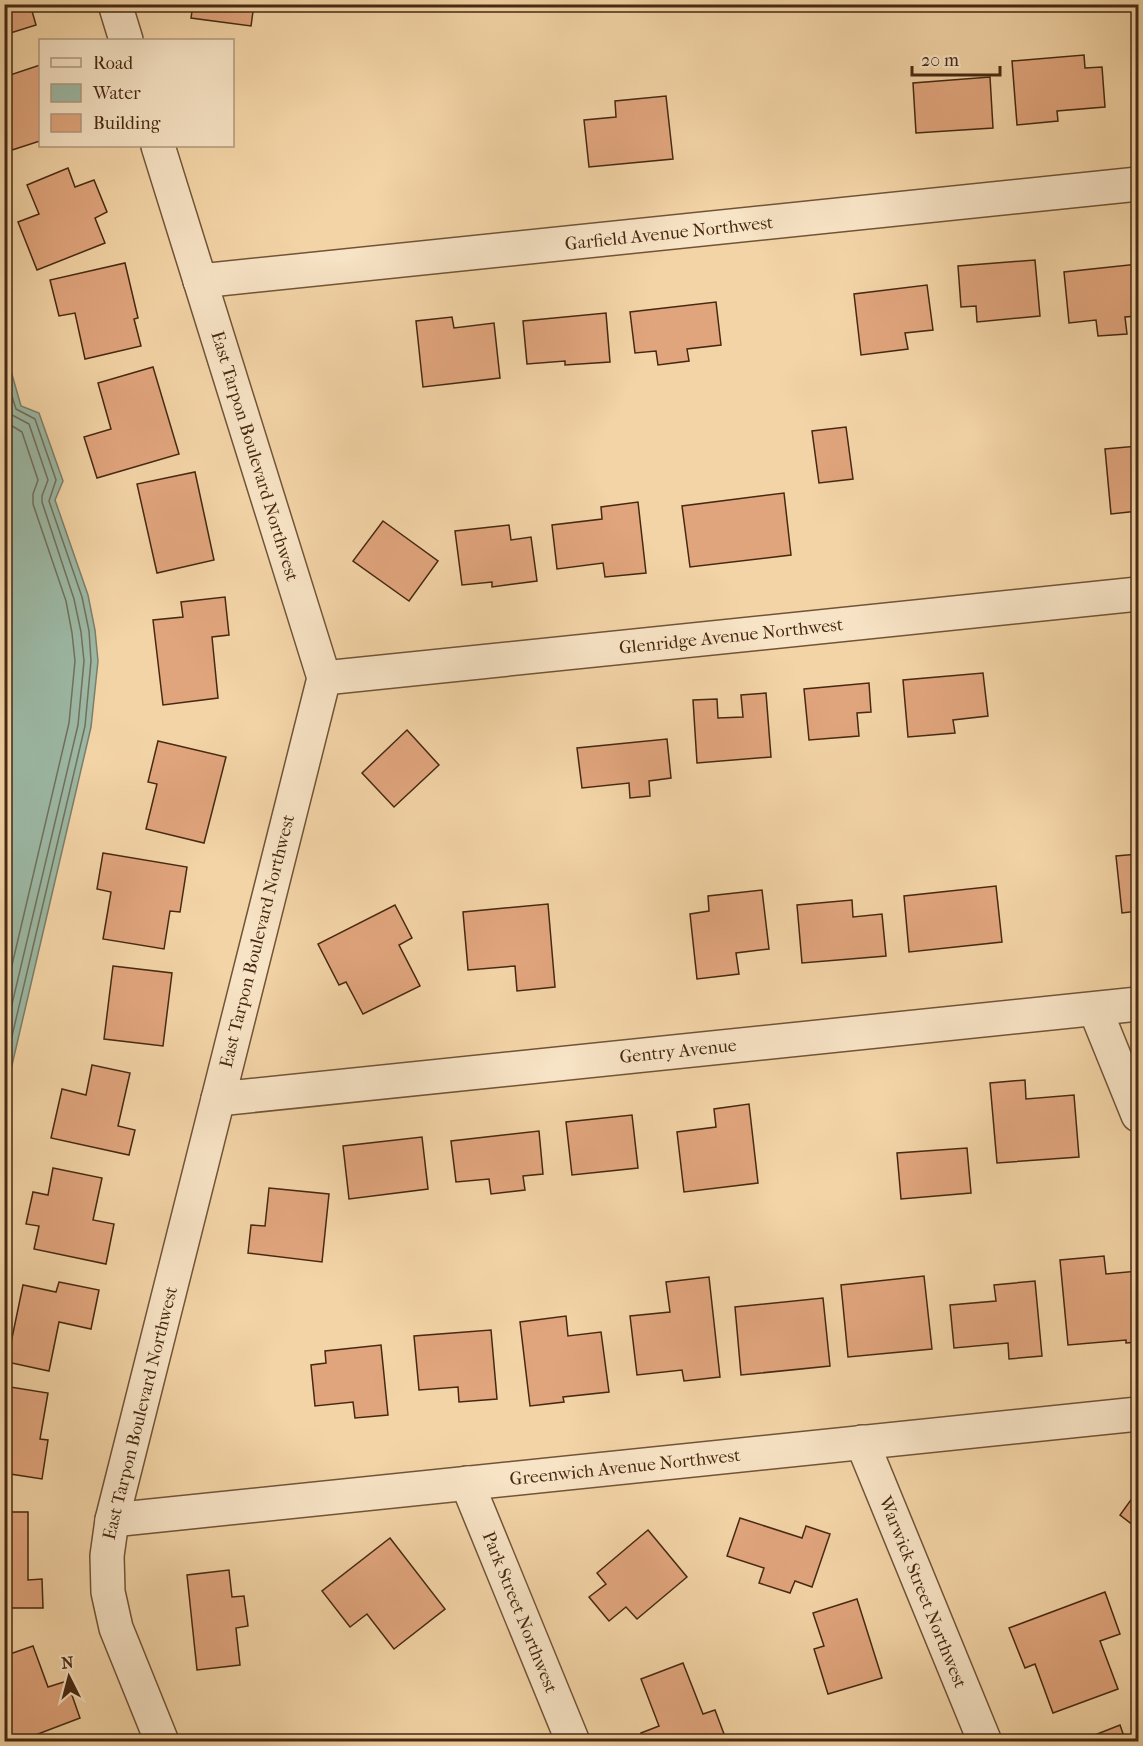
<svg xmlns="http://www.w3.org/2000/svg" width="1143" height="1746" font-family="'IM FELL French Canon',serif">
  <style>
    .water { fill: #9cb8a4; stroke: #7a7f6a; stroke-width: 1.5 }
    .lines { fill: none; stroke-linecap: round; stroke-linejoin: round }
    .shore { stroke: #71705b; stroke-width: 1.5 }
    .building { fill: #e1a57d; stroke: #462912; stroke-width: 1.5 }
    .minor-casing { stroke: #715437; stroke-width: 36 }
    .minor { stroke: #f7e3c5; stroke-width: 33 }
    .labels { text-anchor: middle; stroke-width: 6; stroke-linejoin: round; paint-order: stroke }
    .street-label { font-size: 18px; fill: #462912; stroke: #f7e3c5 }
  </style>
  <rect width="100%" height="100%" fill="#f3d4a6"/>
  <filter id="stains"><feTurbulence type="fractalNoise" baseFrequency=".00333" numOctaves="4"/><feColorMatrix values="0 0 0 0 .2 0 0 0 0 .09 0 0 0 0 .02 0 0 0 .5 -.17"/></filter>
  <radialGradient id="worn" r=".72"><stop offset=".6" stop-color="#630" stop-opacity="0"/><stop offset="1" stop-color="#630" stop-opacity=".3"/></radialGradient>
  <path class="water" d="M5,350L21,406L39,413L63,481L55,500L88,595L95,630L98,661L91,727L5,1095Z"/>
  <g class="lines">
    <g class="shore">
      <path d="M4,371L16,409L35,419L56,480L49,501L82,597L89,631L91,661L85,726L4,1070"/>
      <path d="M4,397L12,415L29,424L48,480L42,496V502L74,599L81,632L84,661L78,725L4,1038"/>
      <path d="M4,421L22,432L38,480L33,494V504L66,601L72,633L75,661L69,723L4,999"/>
    </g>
  </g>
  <g class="building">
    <path d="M4,4H30L36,25L4,35Z"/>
    <path d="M193,4H254L251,26L191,18Z"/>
    <path d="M433,4H468V6L434,10Z"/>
    <path d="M1084,55L1085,68L1102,67L1105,107L1057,111L1058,121L1017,125L1012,61Z"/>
    <path d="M40,65V141L12,150L4,127V77Z"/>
    <path d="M990,77L993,128L916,133L913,83Z"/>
    <path d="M666,96L673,159L589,167L584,120L616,117L615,101Z"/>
    <path d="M68,168L75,187L94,180L107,212L95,218L105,243L37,270L18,222L39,214L27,185Z"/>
    <path d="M1035,260L1040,316L977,322L976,306L961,307L958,266Z"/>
    <path d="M125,263L138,318L134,319L141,346L85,359L75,313L59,316L50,280Z"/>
    <path d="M1138,264V316L1125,317L1127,334L1098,336L1096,320L1069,323L1064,272Z"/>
    <path d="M927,285L933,330L905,333L908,349L861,355L854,294Z"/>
    <path d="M716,302L721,345L687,349L689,361L658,365L656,351L635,353L630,312Z"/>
    <path d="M606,313L610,362L565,365V361L527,364L523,321Z"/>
    <path d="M452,317L454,328L494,323L500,378L423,387L416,321Z"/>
    <path d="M153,367L179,454L97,478L84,437L111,429L98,383Z"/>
    <path d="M846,427L853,479L819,483L812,431Z"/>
    <path d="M1138,446V511L1111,514L1105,449Z"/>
    <path d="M195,472L214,560L157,573L137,484Z"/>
    <path d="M784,493L791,555L690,567L682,506Z"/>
    <path d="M638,502L646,573L605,577L603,563L557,569L552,525L602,519L601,507Z"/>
    <path d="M383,521L438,561L409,601L353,561Z"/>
    <path d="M509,525L511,540L531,537L537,581L492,587V582L462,585L455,531Z"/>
    <path d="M225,597L229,635L212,637L218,698L163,705L153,620L183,617L181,602Z"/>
    <path d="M983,673L988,716L953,720L955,733L908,737L903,680Z"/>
    <path d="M869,683L871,712L857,713L859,736L809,740L804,689Z"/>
    <path d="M766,693L771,757L697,763L693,700L717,699L718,718L743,717L741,695Z"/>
    <path d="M407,730L439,765L394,807L362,773Z"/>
    <path d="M667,739L671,778L649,781L650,796L630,798L629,783L582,788L577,748Z"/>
    <path d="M158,741L226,757L204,843L146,829L157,784L148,782Z"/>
    <path d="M103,853L187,867L180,912L170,911L164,949L103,939L111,892L97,889Z"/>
    <path d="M1138,854V911L1122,913L1116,856Z"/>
    <path d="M996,886L1002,942L909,952L904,896Z"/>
    <path d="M762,890L769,949L736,953L739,974L697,979L690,914L709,911L708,896Z"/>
    <path d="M852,900L853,917L882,914L886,956L802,963L797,905Z"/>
    <path d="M548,904L555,987L517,991L515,966L468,970L463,912Z"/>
    <path d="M395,905L412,938L399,945L420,986L363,1014L346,982L339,985L318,944Z"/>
    <path d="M113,966L172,973L163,1046L104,1039Z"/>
    <path d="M92,1065L130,1073L118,1126L135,1130L129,1155L51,1138L62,1089L86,1095Z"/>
    <path d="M1025,1080L1026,1099L1074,1095L1079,1157L997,1163L990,1083Z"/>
    <path d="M749,1104L758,1183L684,1192L677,1132L716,1127L714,1109Z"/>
    <path d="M632,1115L638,1168L572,1175L566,1122Z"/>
    <path d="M539,1131L543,1174L523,1176L525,1190L491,1194L489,1179L456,1182L451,1141Z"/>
    <path d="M422,1137L428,1189L349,1199L343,1146Z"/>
    <path d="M967,1148L971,1193L901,1199L897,1153Z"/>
    <path d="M53,1168L102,1178L93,1220L114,1224L106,1264L34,1249L39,1226L26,1224L33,1192L48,1195Z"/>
    <path d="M269,1188L329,1194L322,1262L248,1253L251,1225L265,1226Z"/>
    <path d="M1104,1256L1106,1274L1138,1271V1342L1126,1343V1340L1068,1345L1060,1260Z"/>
    <path d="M924,1276L932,1349L848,1357L841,1285Z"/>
    <path d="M709,1277L720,1377L684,1381L682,1370L637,1375L630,1316L670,1312L666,1282Z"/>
    <path d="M1035,1281L1042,1356L1009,1359L1008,1343L954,1348L950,1305L996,1301L994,1285Z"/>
    <path d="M59,1282L99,1290L91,1329L59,1322L49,1371L7,1362L23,1285L56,1292Z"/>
    <path d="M823,1298L830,1366L741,1375L735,1307Z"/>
    <path d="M566,1316L568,1336L601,1332L609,1392L563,1397L564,1402L530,1406L520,1322Z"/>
    <path d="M491,1330L497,1399L459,1402L458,1387L419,1390L414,1336Z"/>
    <path d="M381,1345L388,1415L355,1418L353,1402L315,1406L311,1365L326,1363L325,1351Z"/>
    <path d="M4,1386L48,1393L40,1439L48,1440L42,1479L4,1473Z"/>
    <path d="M1138,1490V1529L1120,1515Z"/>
    <path d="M4,1512H28V1580L42,1579L43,1608H4Z"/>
    <path d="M740,1518L802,1538L806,1526L830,1534L812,1587L795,1581L790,1593L759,1583L764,1568L727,1556Z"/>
    <path d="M648,1530L687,1577L637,1619L626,1607L609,1621L589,1597L606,1584L597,1573Z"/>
    <path d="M390,1538L445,1609L394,1649L367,1614L350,1627L322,1591Z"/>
    <path d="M229,1570L232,1597L244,1596L248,1626L236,1628L240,1665L197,1670L187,1575Z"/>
    <path d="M1105,1592L1120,1634L1100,1641L1118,1689L1053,1713L1035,1664L1025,1668L1009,1628Z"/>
    <path d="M857,1599L882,1678L828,1694L814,1649L824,1646L813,1613Z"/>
    <path d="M33,1646L48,1687L67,1681L80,1718L17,1742H4V1656Z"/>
    <path d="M683,1663L703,1714L715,1710L727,1742H645L641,1733L659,1726L641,1679Z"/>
    <path d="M1120,1725L1126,1742H1077Z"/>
  </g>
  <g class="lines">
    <defs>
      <g id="minor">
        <path d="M115,4L126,40"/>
        <path d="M158,146L324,678L112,1520L107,1556L108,1592L116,1628L162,1742"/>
        <path d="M200,281L1138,184"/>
        <path d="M324,678L1138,594"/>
        <path d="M1095,1009L1138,1115"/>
        <path d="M218,1099L1138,1004"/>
        <path d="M862,1442L985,1742"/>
        <path d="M467,1483L573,1742"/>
        <path d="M112,1520L1138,1414"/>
      </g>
    </defs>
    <use href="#minor" class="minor-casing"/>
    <use href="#minor" class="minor"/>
  </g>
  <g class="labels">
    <g class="street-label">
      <text transform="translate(669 233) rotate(-6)" y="6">Garfield Avenue Northwest</text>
      <text transform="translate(255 456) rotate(73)" y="6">East Tarpon Boulevard Northwest</text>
      <text transform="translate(731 636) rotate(-6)" y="6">Glenridge Avenue Northwest</text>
      <text transform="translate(257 941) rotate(-76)" y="6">East Tarpon Boulevard Northwest</text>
      <text transform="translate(678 1051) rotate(-6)" y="6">Gentry Avenue</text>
      <text transform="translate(140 1413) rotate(-76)" y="6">East Tarpon Boulevard Northwest</text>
      <text transform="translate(625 1467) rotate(-6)" y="6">Greenwich Avenue Northwest</text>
      <text transform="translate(923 1592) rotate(68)" y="6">Warwick Street Northwest</text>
      <text transform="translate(520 1612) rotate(68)" y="6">Park Street Northwest</text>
    </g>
  </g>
  <rect width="1143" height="1746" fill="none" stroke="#f3d4a6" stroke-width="24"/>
  <rect x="6" y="6" width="1131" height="1734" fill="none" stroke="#462912" stroke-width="3"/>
  <rect x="12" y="12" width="1119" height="1722" fill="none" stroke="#462912" stroke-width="1.5"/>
  <rect x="39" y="39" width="195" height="108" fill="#f7e3c5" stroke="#b0997d" stroke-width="1.5"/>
  <rect x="51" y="58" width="30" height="9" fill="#f7e3c5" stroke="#b0997d" stroke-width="1.5"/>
  <text x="93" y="69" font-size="18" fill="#462912">Road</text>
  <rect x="51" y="84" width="30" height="18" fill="#9cb8a4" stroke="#b0997d" stroke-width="1.5"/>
  <text x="93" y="99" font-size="18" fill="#462912">Water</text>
  <rect x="51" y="114" width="30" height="18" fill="#e1a57d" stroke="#b0997d" stroke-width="1.5"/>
  <text x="93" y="129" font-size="18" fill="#462912">Building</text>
  <g transform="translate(69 1677) rotate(354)" stroke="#f7e3c5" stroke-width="4.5" paint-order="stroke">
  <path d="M0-4.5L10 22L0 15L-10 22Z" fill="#462912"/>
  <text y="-9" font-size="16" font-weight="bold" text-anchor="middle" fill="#462912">N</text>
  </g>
  <path d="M912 66v9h88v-9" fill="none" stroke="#462912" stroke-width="3"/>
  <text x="921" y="66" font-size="18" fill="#462912" stroke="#f7e3c5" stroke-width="4.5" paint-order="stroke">20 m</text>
  <rect width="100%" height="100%" filter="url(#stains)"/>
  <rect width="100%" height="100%" fill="url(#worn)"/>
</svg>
